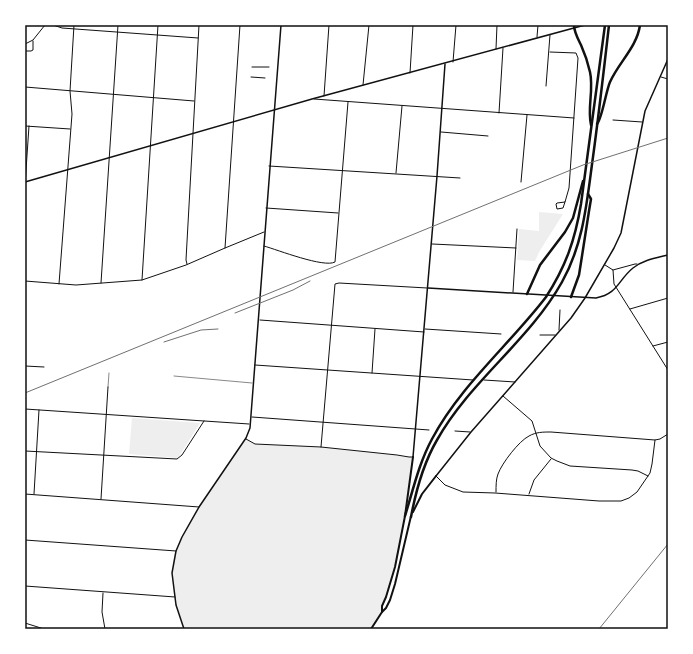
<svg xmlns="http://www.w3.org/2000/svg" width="693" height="654" font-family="Cabin,sans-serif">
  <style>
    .green { fill: #eee }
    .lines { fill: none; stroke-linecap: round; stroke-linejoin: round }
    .service { stroke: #111; stroke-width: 0.5 }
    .minor { stroke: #111; stroke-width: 1 }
    .tertiary { stroke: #111; stroke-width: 1.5 }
    .secondary { stroke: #111; stroke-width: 1.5 }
    .trunk { stroke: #111; stroke-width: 2 }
    .motorway { stroke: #111; stroke-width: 2.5 }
    .rail { stroke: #707070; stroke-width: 1 }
    .neatline { fill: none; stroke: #111; stroke-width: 1.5 }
  </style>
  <rect width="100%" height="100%" fill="#fff"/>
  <g class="green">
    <path d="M539,212L563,214L539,252L535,261L517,260L519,229L539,231Z"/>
    <path d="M132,418L200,423L178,458L129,454Z"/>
    <path d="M246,438L255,444L321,447L413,457L405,516L393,576L382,606V612L371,629H184L176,605L172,573L176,551L182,536L199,507Z"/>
  </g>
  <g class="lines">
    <g class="service">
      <path d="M174,376C200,378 226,381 252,383"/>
      <path d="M108,387L109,373"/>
    </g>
    <g class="minor">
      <path d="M53,25L62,28L198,38"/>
      <path d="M537,37L538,25"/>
      <path d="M25,44L33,40L45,25"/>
      <path d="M496,49L497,25"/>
      <path d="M25,51H31L33,50V41"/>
      <path d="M550,52L576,53L578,58L569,188L565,202L557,203L556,204L557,209L563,208L565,202"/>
      <path d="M453,62L456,25"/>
      <path d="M252,67H269"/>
      <path d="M410,73L413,25"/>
      <path d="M251,77L265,78"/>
      <path d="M661,77L668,79"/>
      <path d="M363,85L369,25"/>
      <path d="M546,86L550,35"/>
      <path d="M25,87L194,101"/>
      <path d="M324,96L329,25"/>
      <path d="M314,99L574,118"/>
      <path d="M499,113L503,48"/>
      <path d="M613,120L642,122"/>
      <path d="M25,126L70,129"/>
      <path d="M441,132L488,136"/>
      <path d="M269,166L460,178"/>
      <path d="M396,173L402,106"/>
      <path d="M521,182L527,115"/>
      <path d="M25,185L29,126"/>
      <path d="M266,208L338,213"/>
      <path d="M432,244L516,248"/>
      <path d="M264,246C278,250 324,268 335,262L348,102"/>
      <path d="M225,248L240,25"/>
      <path d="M187,264L186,260L199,25"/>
      <path d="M605,265L613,270L614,284L668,370"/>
      <path d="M613,270L635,264H637"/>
      <path d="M142,280L158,25"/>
      <path d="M25,281L76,285L142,280L186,265L225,248L264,232"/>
      <path d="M101,283L118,25"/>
      <path d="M59,284L72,114L70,91L74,25"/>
      <path d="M513,292L517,229"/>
      <path d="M630,309L668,298"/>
      <path d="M260,320L424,332"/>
      <path d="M425,329L501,334"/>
      <path d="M559,330L560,310"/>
      <path d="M540,335H555"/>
      <path d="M653,346L668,342"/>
      <path d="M255,365L473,380"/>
      <path d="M25,366L44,367"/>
      <path d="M372,373L375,329"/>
      <path d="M484,380L515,382"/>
      <path d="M503,396L532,421L540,446L551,458L557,461L570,466L632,470L638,471L648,476"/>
      <path d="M25,409L249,424"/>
      <path d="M252,417L429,430"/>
      <path d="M455,431L470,432"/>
      <path d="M246,439L255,444L321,447L397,455L409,457H413"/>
      <path d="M321,447L335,284L339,283L427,288"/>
      <path d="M25,451L177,459L182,455L204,421"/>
      <path d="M436,476L445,485L463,492L495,493L599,501H621L629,498L637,492L650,473L652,464L655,440"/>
      <path d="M496,492C496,486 496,479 498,474C502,463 519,441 529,436C536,432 543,432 551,432L655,440L660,439L668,434"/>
      <path d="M25,494L199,507"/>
      <path d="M34,494L39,410"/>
      <path d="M529,494L534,480L551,459"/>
      <path d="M101,499L108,387"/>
      <path d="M25,540L176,551"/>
      <path d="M25,586L175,597"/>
      <path d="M103,593L102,612L105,629"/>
      <path d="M25,623L44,629"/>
    </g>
    <g class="tertiary">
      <path d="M428,288L596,298C618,294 618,280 633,268C643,260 656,258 668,255"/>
      <path d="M413,457L437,176L445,64"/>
      <path d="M436,476L471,432L571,318L585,298L614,248L621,233L645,111L668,59"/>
    </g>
    <g class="secondary">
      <path d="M25,182L312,99L585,25"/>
      <path d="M184,629L176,605L172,573L176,551L182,537L199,507L246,438L250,428L281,25"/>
    </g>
    <g class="trunk">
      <path d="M413,512L422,494L436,476"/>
      <path d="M382,612V606L386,597L395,567L405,516L413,457"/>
      <path d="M371,629L382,612L386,608L390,600L395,584L411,516"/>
    </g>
    <g class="motorway">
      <path d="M574,25C574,32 578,39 581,45C585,54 588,63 590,72C594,90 587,108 591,125"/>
      <path d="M597,124C602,119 606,91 610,82C619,62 637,47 640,25"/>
      <path d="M527,294L540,265L565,232L573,218L583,181"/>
      <path d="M571,297L579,275L582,256L589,211L591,199L588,194"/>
      <path d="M405,516C413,490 419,463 432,439C460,386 510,344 546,297C566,266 575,240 581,204L605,25"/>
      <path d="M411,517C416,490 423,464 437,440C470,381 529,341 562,282C584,243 587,200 593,157C599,113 604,69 609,25"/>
    </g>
    <g class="rail">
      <path d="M235,313L293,290L310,281"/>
      <path d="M164,342L201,330L218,329"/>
      <path d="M25,393L583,165L668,138"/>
      <path d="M599,629L668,544"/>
    </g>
  </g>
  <rect width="693" height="654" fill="none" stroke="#ffffff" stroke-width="52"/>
  <rect x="26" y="26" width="641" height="602" class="neatline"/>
</svg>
